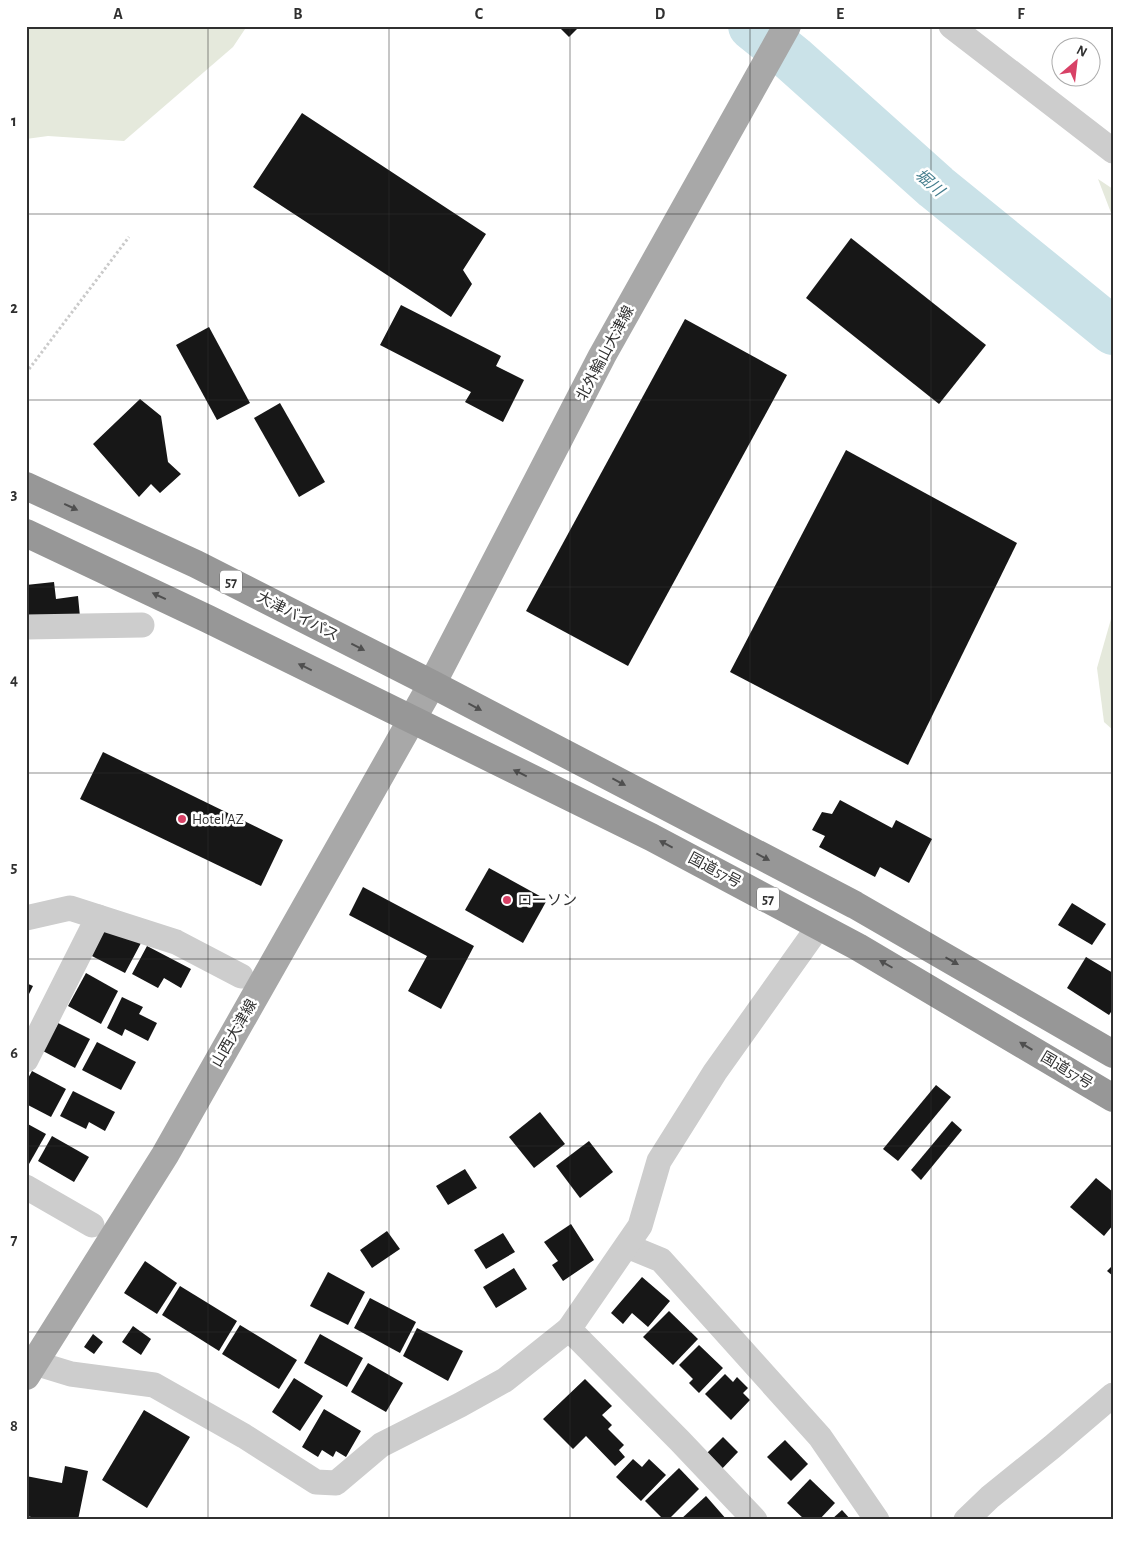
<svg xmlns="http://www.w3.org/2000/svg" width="1139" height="1546" font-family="'Alegreya Sans','Noto Sans JP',sans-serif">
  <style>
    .green { fill: #e5e9dc }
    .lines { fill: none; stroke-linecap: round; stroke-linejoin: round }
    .river { stroke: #cae2e8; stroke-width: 48 }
    .building { fill: #171717 }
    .path { stroke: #cacaca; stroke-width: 3; stroke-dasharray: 2.5 2.5; stroke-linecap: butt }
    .minor { stroke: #cdcdcd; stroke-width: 25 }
    .major { stroke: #a8a8a8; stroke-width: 28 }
    .highway { stroke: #979797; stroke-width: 28 }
    .oneway { fill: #4f4f4f }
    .grid { fill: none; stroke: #303030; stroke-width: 1; stroke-opacity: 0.55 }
    .poi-dot { fill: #d84166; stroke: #fff; stroke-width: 2 }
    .labels { text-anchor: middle; stroke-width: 5; stroke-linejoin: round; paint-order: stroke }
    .shield { fill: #fff; stroke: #6e6e6e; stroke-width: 1 }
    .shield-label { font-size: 14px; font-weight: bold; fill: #303030 }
    .street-label { font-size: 15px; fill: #303030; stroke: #fff }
    .poi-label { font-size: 15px; fill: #303030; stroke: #fff; text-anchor: start }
    .water-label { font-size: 16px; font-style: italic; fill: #447d8d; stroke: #fff }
    .neatline { fill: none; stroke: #303030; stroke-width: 2 }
    .grid-label { font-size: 16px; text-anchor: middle; font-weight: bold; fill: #303030 }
  </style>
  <rect width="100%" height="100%" fill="#fff"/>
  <g class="green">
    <path d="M26,26H247L233,47L124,141L48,136L26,139Z"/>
    <path d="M1098,179L1113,189V218Z"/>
    <path d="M1113,612V730L1104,722L1097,668Z"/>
  </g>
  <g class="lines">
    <path class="river" d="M752,26L793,59L936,187L1113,331"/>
  </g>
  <g class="building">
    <path d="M558,26H580L569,37Z"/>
    <path d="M302,113L486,234L463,270L472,284L451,317L253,187Z"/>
    <path d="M851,238L986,345L939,404L806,298Z"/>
    <path d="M401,305L501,356L496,366L524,380L503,422L465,402L471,392L380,345Z"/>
    <path d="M685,319L787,375L628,666L526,611Z"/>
    <path d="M209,327L250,403L217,420L176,345Z"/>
    <path d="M140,399L161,416L168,462L181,474L160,493L151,484L139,497L93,444Z"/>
    <path d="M280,403L325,482L299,497L254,418Z"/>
    <path d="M846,450L1017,543L908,765L730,672Z"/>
    <path d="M54,582L56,599L78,596L80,617L26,619V585Z"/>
    <path d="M103,752L283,840L261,886L80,799Z"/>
    <path d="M840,800L892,828L896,820L932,839L909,883L880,867L875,877L819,847L825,836L812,830L822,812L832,814Z"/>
    <path d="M489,868L547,900L523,943L465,910Z"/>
    <path d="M363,887L474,946L441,1009L408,991L427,956L349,915Z"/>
    <path d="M1072,903L1106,924L1092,945L1058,925Z"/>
    <path d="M106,926L141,943L125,973L90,955Z"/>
    <path d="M147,946L191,969L181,988L164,978L158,988L132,974Z"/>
    <path d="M1086,957L1113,973V1009L1109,1015L1067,988Z"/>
    <path d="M86,973L118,991L101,1024L68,1006Z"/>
    <path d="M26,983L33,986L26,1000Z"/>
    <path d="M122,997L143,1007L139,1014L157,1023L148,1041L125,1029L122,1036L107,1028Z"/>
    <path d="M58,1023L90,1039L75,1068L43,1051Z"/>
    <path d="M97,1042L136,1062L121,1090L82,1070Z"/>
    <path d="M32,1071L66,1089L51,1117L26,1104V1082Z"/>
    <path d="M936,1085L951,1097L898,1161L883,1149Z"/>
    <path d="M73,1091L115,1112L105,1131L89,1122L86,1129L60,1116Z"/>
    <path d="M540,1112L565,1144L534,1168L509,1137Z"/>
    <path d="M952,1121L962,1130L921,1180L911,1170Z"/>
    <path d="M26,1123L46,1134L29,1164L26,1162Z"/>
    <path d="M52,1136L89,1157L74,1182L38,1161Z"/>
    <path d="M589,1141L613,1172L580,1198L556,1166Z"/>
    <path d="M465,1169L477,1188L448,1205L436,1186Z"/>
    <path d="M1096,1178L1113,1192V1225L1104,1236L1070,1207Z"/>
    <path d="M571,1224L594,1260L563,1281L552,1265L558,1261L544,1242Z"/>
    <path d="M387,1231L400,1249L372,1268L360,1250Z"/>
    <path d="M503,1233L515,1252L486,1269L474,1250Z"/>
    <path d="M145,1261L177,1283L157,1314L124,1293Z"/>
    <path d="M1113,1265V1276L1107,1271Z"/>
    <path d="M514,1268L527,1289L496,1308L483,1287Z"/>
    <path d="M328,1272L365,1292L348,1325L310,1306Z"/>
    <path d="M642,1277L670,1301L648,1327L632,1313L623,1324L611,1313Z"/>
    <path d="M180,1286L237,1321L219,1351L162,1315Z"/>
    <path d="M370,1298L416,1322L400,1353L354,1328Z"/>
    <path d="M669,1311L698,1339L673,1365L643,1337Z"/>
    <path d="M240,1325L297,1360L279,1389L222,1354Z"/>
    <path d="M133,1326L151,1339L141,1355L122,1342Z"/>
    <path d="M417,1328L463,1351L448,1381L403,1356Z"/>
    <path d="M93,1334L103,1342L94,1354L84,1347Z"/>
    <path d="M320,1334L363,1358L347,1387L304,1363Z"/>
    <path d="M699,1345L723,1368L699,1393L689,1383L693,1379L679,1365Z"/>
    <path d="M368,1363L403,1383L386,1412L351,1392Z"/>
    <path d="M725,1374L733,1382L737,1377L748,1388L743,1393L750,1400L731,1420L705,1394Z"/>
    <path d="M294,1378L323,1396L300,1431L272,1412Z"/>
    <path d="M585,1379L612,1406L602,1415L612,1425L608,1429L624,1445L619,1450L625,1457L615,1466L586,1436L573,1449L543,1419Z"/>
    <path d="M324,1409L361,1431L346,1457L336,1451L333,1457L322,1450L318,1457L302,1447Z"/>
    <path d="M144,1410L190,1437L147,1508L102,1480Z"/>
    <path d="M723,1437L738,1452L718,1473L702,1458Z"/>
    <path d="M785,1440L808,1464L791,1481L767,1457Z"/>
    <path d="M633,1459L642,1467L649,1459L666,1475L641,1501L616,1477Z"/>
    <path d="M65,1466L88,1471L78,1520H47L26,1516V1476L62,1483Z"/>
    <path d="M679,1468L699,1489L668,1520H664L645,1501Z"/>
    <path d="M810,1479L835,1503L819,1520H805L787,1503Z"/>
    <path d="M706,1496L727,1520H680Z"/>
    <path d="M842,1510L851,1520H831Z"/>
  </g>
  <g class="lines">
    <path class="path" d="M26,373L129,237"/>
    <g class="minor">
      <path d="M951,26L1113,151"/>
      <path d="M26,627L142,625"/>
      <path d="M26,918L70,908L176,942L241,976"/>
      <path d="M26,1060L98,917"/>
      <path d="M26,1187L92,1225"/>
      <path d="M627,1246L661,1260L820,1437L877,1520"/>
      <path d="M569,1329L680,1441L755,1520"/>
      <path d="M35,1363L71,1374L154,1385L244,1436L316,1482L336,1483L381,1445L460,1405L505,1380L569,1329L640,1226L659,1161L715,1072L819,926"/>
      <path d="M966,1520L990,1497L1052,1447L1113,1395"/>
    </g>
    <path class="major" d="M26,1376L165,1155L432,684L602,356L787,26"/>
    <g class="highway">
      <path d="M26,486L196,564L432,684L855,905L1113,1054"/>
      <path d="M26,533L208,619L651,837L858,947L1113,1098"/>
    </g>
  </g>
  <defs><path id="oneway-solid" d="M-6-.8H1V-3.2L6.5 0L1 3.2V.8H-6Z" transform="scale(1.25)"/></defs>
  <g class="oneway">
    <use href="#oneway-solid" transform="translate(71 507) rotate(25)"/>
    <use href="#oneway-solid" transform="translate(159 596) rotate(-155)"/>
    <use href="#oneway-solid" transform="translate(358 647) rotate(27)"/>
    <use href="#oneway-solid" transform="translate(305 667) rotate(-154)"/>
    <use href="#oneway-solid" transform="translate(475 707) rotate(28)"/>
    <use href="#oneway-solid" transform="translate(520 773) rotate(-154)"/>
    <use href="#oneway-solid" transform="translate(619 782) rotate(28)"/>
    <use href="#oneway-solid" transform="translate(666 844) rotate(-152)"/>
    <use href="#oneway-solid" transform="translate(763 857) rotate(28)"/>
    <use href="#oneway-solid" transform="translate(952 961) rotate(30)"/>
    <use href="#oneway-solid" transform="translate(886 964) rotate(-150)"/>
    <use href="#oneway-solid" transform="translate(1026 1046) rotate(-149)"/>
  </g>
  <path class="grid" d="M208,26V1520M389,26V1520M570,26V1520M750,26V1520M931,26V1520M26,214H1113M26,400H1113M26,587H1113M26,773H1113M26,959H1113M26,1146H1113M26,1332H1113"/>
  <g class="poi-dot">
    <circle cx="182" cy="819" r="5"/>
    <circle cx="507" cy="900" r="5"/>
  </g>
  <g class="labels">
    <g class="shield">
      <rect x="220" y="570.5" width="22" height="23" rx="4"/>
      <rect x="757" y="887.5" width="22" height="23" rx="4"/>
    </g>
    <g class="shield-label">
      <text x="231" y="587">57</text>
      <text x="768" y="904">57</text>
    </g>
    <g class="street-label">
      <text transform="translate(605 353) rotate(-62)" y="5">北外輪山大津線</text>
      <text transform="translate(298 616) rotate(27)" y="5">大津バイパス</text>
      <text transform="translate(715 870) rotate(28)" y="5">国道57号</text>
      <text transform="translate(234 1033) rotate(-60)" y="5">山西大津線</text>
      <text transform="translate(1067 1070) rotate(31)" y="5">国道57号</text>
    </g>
    <g class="poi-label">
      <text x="192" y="824">Hotel AZ</text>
      <text x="517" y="905">ローソン</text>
    </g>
    <g class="water-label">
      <text transform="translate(930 182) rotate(41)" y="6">堀川</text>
    </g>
  </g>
  <rect width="1139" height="1546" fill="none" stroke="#ffffff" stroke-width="55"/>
  <g transform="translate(1076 62) rotate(28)"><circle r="24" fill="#ffffff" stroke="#acacac"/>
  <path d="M0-4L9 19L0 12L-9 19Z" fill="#d84166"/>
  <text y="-8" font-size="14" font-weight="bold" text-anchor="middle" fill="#303030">N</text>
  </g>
  <rect x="28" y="28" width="1084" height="1490" class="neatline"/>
  <g class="grid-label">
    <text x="118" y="19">A</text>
    <text x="298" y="19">B</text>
    <text x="479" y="19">C</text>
    <text x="660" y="19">D</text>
    <text x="840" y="19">E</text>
    <text x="1021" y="19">F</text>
    <text x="14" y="126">1</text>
    <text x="14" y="313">2</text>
    <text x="14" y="499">3</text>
    <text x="14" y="685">4</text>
    <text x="14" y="872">5</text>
    <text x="14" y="1058">6</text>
    <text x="14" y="1245">7</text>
    <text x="14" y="1431">8</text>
  </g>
</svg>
